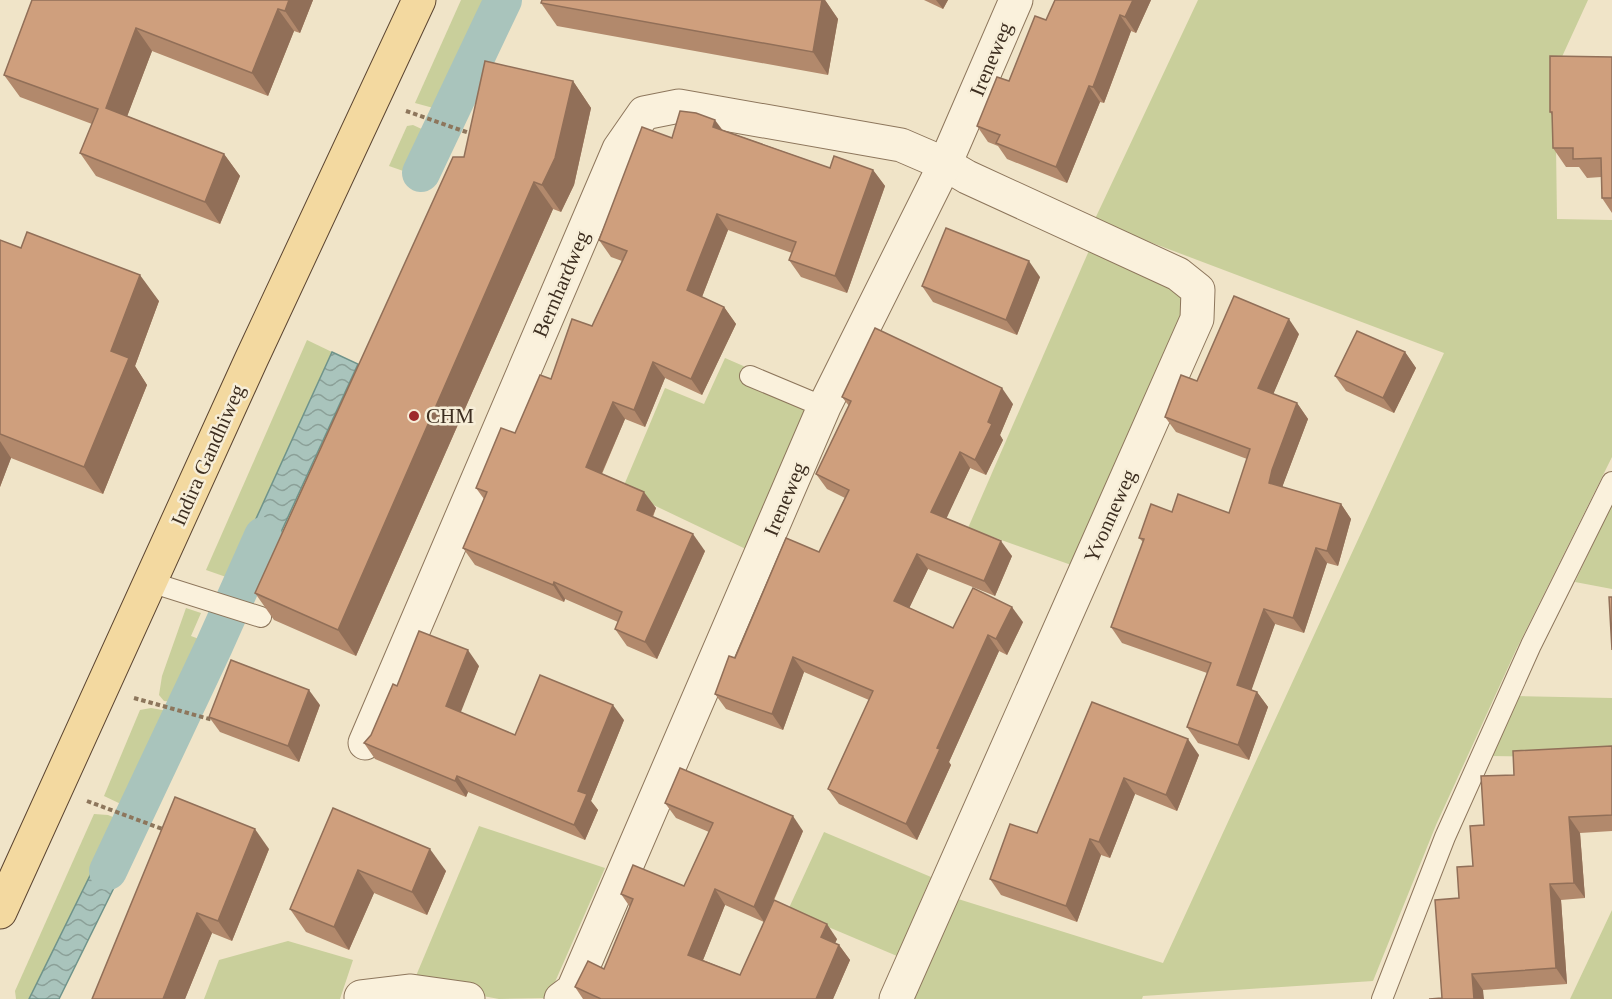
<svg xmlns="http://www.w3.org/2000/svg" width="1612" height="999" font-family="Georgia,serif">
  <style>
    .green { fill: #c9cf9b }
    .water { fill: url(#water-waves); stroke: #6f938a; stroke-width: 1.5 }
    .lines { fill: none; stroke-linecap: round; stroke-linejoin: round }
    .canal { stroke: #a9c4bc; stroke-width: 38 }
    .lane-casing { stroke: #8d765c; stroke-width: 22 }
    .street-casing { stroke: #8d765c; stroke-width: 35 }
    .primary-casing { stroke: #5b4430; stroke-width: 35 }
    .path { stroke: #8d765c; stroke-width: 4; stroke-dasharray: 4.5 3; stroke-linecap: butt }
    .lane { stroke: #faf1dc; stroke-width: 20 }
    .street { stroke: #faf1dc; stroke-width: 33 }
    .primary { stroke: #f3d9a0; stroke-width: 33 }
    .wall { fill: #b2896c; fill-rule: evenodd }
    .shaded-wall { fill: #916f58 }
    .building { fill: #cf9f7d; stroke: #916f58; stroke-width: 1.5 }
    .poi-dot { fill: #9e2a2b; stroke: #f7eed8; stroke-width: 2 }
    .labels { text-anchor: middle; stroke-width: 5; stroke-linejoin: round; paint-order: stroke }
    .street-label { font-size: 21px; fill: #3d2e20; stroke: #f7eed8 }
    .poi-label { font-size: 21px; fill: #3d2e20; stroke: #f7eed8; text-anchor: start }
  </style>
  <defs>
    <pattern id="water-waves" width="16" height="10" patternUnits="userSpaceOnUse" patternTransform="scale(1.5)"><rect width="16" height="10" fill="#a9c4bc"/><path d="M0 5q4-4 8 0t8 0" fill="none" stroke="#8ba098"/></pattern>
  </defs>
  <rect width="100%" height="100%" fill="#f0e4c8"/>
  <g class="green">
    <path d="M461,0H487L437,109L415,103Z"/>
    <path d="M1198,0H1588L1555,72L1557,219L1612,220V457L1516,650L1436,825L1373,981L1143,996L1142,999H909L955,898L1163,963L1444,353L1094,221Z"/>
    <path d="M413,125L426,131L409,173L389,166L407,126Z"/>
    <path d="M1091,246L1174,283L1189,304L1074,566L968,528Z"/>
    <path d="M307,340L332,352L229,578L206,570Z"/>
    <path d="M725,358L817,398L750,551L622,490L665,388L704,404Z"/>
    <path d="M1612,504V589L1575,582Z"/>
    <path d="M186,608L201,613L191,636L199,639L174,696L173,702L164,701L159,695L162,676Z"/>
    <path d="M1516,696L1612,698V758L1489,756Z"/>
    <path d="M151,708L168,711L125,806L104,796L140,710Z"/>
    <path d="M94,814L108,815L118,819L29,999H16L15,991Z"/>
    <path d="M479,826L605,868L548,998L499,999L413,983Z"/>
    <path d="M824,832L931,877L897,956L788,910Z"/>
    <path d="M1612,910V999H1570Z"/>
    <path d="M288,941L353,960L340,999H204L219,960Z"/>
  </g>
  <g class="water">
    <path d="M487,0H518L488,63L458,115L437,109Z"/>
    <path d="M426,131L453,141L436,182L409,173Z"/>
    <path d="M332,352L358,364L255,589L229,578Z"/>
    <path d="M199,639L225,646L196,708L173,702L174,696Z"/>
    <path d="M168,711L190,719L172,771L149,815L125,806Z"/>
    <path d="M118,819L143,829L59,999H29Z"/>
  </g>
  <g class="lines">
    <g class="canal">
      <path d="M421,173L503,0"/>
      <path d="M108,871L214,646L263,536"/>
    </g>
    <defs>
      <g id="lane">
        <path d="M750,376L824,407"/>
        <path d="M150,582L261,617"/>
        <path d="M1382,999L1445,837L1531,645L1612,482"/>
      </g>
      <g id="street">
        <path d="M365,743L619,149L644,113L679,106L901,145L945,164L967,177L1178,274L1198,290L1197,319L896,999"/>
        <path d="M361,997L411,991L468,999"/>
        <path d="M561,999L573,990L824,407L945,164L1016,0"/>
      </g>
      <path id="primary" d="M0,912L251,360L419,0"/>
    </defs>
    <use href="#lane" class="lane-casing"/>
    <use href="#street" class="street-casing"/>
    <use href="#primary" class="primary-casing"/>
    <g class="path">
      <path d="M406,111L472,134"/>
      <path d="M134,698L213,720"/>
      <path d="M87,801L165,830"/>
    </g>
    <use href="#lane" class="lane"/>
    <use href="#street" class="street"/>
    <use href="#primary" class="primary"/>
  </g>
  <g class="wall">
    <path d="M32,0H313L300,33L294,31L268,96L152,51L127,116L224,154L240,176L220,224L96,176L80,153L92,124L20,97L4,75Z"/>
    <path d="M542,0H825L838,19L828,75L557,26L541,3Z"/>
    <path d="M924,0H948L943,9Z"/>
    <path d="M1055,0H1151L1136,33L1131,31L1104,103L1100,102L1067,183L1007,159L998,146L988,142L977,126L1009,81L1046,20Z"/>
    <path d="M1612,57V213L1602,198L1601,177L1587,178L1579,167H1566L1553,148L1552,115L1550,112Z"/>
    <path d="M573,81L591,108L574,185L561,212L553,209L356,656L274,620L255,593Z"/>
    <path d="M723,130L830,168L873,170L885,186L847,293L801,277L789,260L792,253L728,230L702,297L724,307L736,324L702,395L665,378L645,427L625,419L602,474L656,508L653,517L705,551L657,659L627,646L615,629L618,622L565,599L564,602L475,565L463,548L484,499L476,488L515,433L551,379L592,326L622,261L611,257L599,240L672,138Z"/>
    <path d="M0,240L159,301L135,366L147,385L103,494L11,458L0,487Z"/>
    <path d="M1040,277L1017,335L933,302L922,286Z"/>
    <path d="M1299,334L1273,394L1297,403L1308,419L1282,487L1341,504L1351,519L1338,566L1327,563L1304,633L1275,624L1251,690L1257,692L1268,707L1249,760L1198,743L1187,727L1207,673L1122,643L1111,627L1143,542L1139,538L1172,512L1229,513L1247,459L1176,432L1165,417L1197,381Z"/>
    <path d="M1405,352L1416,368L1394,413L1346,391L1335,376Z"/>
    <path d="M842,397L1013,404L1000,435L1003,440L986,475L970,468L946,518L1012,556L995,596L928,569L909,608L953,628L1023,622L1007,655L999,651L949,762L951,765L917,840L839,804L828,789L869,700L804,672L783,730L726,709L715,694L735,658L819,552L845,498L827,489L816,474L849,406Z"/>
    <path d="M479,666L460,712L515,735L624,720L591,801L598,810L585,840L468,792L466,797L375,759L364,743L371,735L397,686Z"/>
    <path d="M1092,702L1199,755L1177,811L1135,794L1110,858L1101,855L1077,922L1001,895L990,879L1037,833Z"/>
    <path d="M320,705L299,762L220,732L209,717Z"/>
    <path d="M1612,746V831L1580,833L1585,898L1561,900L1567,984L1483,990L1442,998L1459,898L1514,775Z"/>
    <path d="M665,803L803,831L767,917L837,939L835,943L839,945L850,960L833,999H583L575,987L604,969L630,907L621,894L684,886L709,832L676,818ZM725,905L764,922L740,975L703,960Z"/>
    <path d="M333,808L446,871L427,915L374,893L349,950L306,932L290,909Z"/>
    <path d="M269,849L232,941L212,933L185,999H92Z"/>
  </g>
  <g class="shaded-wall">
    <path d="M289,0H313L300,33L285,11Z"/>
    <path d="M822,0H825L838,19L828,75L813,52Z"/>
    <path d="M936,0H948L943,9Z"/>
    <path d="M1133,0H1151L1136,33L1125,17Z"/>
    <path d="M278,9L294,31L268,96L252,73Z"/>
    <path d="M1120,15L1131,31L1104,103L1093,87Z"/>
    <path d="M136,28L152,51L122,130L106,108Z"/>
    <path d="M573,81L591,108L574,185L561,212L542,185Z"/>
    <path d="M1089,86L1100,102L1067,183L1056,167Z"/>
    <path d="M715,120L727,136L713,127Z"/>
    <path d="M224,154L240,176L220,224L205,202Z"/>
    <path d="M873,170L885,186L847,293L835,276Z"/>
    <path d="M534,182L553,209L356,656L338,630Z"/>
    <path d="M717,214L728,230L698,307L687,290Z"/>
    <path d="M1029,261L1040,277L1017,335L1006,320Z"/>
    <path d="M140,275L159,301L135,366L147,385L103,494L84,467L111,351Z"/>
    <path d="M724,307L736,324L702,395L691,379Z"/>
    <path d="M1289,319L1299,334L1269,404L1258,388Z"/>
    <path d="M1405,352L1416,368L1394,413L1383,398Z"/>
    <path d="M653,362L665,378L645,427L634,410Z"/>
    <path d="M1002,388L1013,404L1000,435L1003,440L986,475L975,460L988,422Z"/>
    <path d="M613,402L625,419L597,484L586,467Z"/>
    <path d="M1297,403L1308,419L1283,485L1280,499L1269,483L1272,470Z"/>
    <path d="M0,441L11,458L0,487Z"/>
    <path d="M960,452L970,468L942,528L931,512Z"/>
    <path d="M644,492L656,508L648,526L637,510Z"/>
    <path d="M1341,504L1351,519L1338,566L1327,551Z"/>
    <path d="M693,534L705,551L657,659L645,642Z"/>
    <path d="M1001,541L1012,556L995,596L984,581Z"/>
    <path d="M1316,548L1327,563L1304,633L1293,618Z"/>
    <path d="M917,554L928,569L905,617L894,601Z"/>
    <path d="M554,582L565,599L564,602L553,585Z"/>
    <path d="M1012,607L1023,622L1007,655L996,639Z"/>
    <path d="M1264,609L1275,624L1248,700L1237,685Z"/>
    <path d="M988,635L999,651L949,762L951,765L917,840L906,824L937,748Z"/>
    <path d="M468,650L479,666L457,722L446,706Z"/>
    <path d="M793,657L804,672L783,730L772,714Z"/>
    <path d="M309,690L320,705L299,762L288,746Z"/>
    <path d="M1257,692L1268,707L1249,760L1238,745Z"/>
    <path d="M613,705L624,720L591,801L598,810L585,840L574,825L578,791Z"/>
    <path d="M1188,739L1199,755L1177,811L1166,795Z"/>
    <path d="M457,776L468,792L466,797L455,781Z"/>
    <path d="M1124,778L1135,794L1110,858L1099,842Z"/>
    <path d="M793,816L803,831L764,922L754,907Z"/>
    <path d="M1569,817L1580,833L1585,898L1574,883Z"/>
    <path d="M255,829L269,849L232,941L218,921Z"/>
    <path d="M1090,839L1101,855L1077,922L1066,906Z"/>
    <path d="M430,849L446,871L427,915L412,892Z"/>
    <path d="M358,870L374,893L349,950L334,927Z"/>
    <path d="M1550,884L1561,900L1567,984L1556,968Z"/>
    <path d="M715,889L725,905L699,970L688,955Z"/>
    <path d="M197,913L212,933L185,999H163Z"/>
    <path d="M827,924L837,939L831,952L821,937Z"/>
    <path d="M839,945L850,960L833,999H816Z"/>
    <path d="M1472,974L1483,990L1484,999H1474Z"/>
  </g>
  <g class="building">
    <path d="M32,0H289L285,11L278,9L252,73L136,28L106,108L224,154L205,202L80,153L98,109L4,75Z"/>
    <path d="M542,0H822L813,52L541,3Z"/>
    <path d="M1055,0H1133L1125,17L1120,15L1093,87L1089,86L1056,167L996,143L1000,135L977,126L997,77L1009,81L1035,16L1046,20Z"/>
    <path d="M1550,56L1612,57V198H1602L1601,158L1573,159V148H1553L1552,112H1550Z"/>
    <path d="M485,61L573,81L555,158L542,185L534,182L338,630L255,593L453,157H464Z"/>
    <path d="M680,111L696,113L715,120L713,127L830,168L834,156L873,170L835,276L789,260L796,242L717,214L687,290L724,307L691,379L653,362L634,410L613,402L586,467L644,492L637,510L693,534L645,642L615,629L622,612L554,582L553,585L463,548L487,492L476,488L501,428L515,433L540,375L551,379L572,319L592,326L627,251L599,240L642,127L672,138Z"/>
    <path d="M946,228L1029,261L1006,320L922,286Z"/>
    <path d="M27,232L140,275L111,351L129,358L84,467L0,434V240L21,248Z"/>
    <path d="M1234,296L1289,319L1258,388L1297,403L1272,470L1269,483L1341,504L1327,551L1316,548L1293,618L1264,609L1237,685L1257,692L1238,745L1187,727L1211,663L1111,627L1144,539L1139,538L1151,504L1172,512L1178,494L1229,513L1250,449L1165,417L1181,375L1197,381Z"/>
    <path d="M875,328L1002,388L988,422L992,424L975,460L960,452L931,512L1001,541L984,581L917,554L894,601L953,628L973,588L1012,607L996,639L988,635L937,748L940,749L906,824L828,789L873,691L793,657L772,714L715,694L729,656L735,658L786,538L819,552L849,490L816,474L851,401L842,397Z"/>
    <path d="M1357,331L1405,352L1383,398L1335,376Z"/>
    <path d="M1609,597H1612V650Z"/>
    <path d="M419,631L468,650L446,706L515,735L540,675L613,705L578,791L587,794L574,825L457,776L455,781L364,743L371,735L393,684L397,686Z"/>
    <path d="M231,660L309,690L288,746L209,717Z"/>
    <path d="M1092,702L1188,739L1166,795L1124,778L1099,842L1090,839L1066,906L990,879L1010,824L1037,833Z"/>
    <path d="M1612,746V815L1569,817L1574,883L1550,884L1556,968L1472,974L1474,999H1429L1442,998L1435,900L1459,898L1457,867L1473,866L1470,826L1484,825L1481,776L1514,775L1513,751Z"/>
    <path d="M680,768L793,816L754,907L715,889L688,955L740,975L774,900L827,924L821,937L839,945L816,999H601L575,987L588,961L604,969L633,899L621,894L633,865L684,886L713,823L665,803Z"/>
    <path d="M175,797L255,829L218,921L197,913L163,999H92Z"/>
    <path d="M333,808L430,849L412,892L358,870L334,927L290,909Z"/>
  </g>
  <circle class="poi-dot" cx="414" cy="416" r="6"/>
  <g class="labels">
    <g class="street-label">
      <text transform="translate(991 59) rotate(-67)" y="7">Ireneweg</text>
      <text transform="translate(561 284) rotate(-67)" y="7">Bernhardweg</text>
      <text transform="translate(208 455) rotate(-66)" y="7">Indira Gandhiweg</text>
      <text transform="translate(785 499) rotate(-67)" y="7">Ireneweg</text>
      <text transform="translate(1110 516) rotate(-66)" y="7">Yvonneweg</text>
    </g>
    <g class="poi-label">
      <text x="426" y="423">CHM</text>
    </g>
  </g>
</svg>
